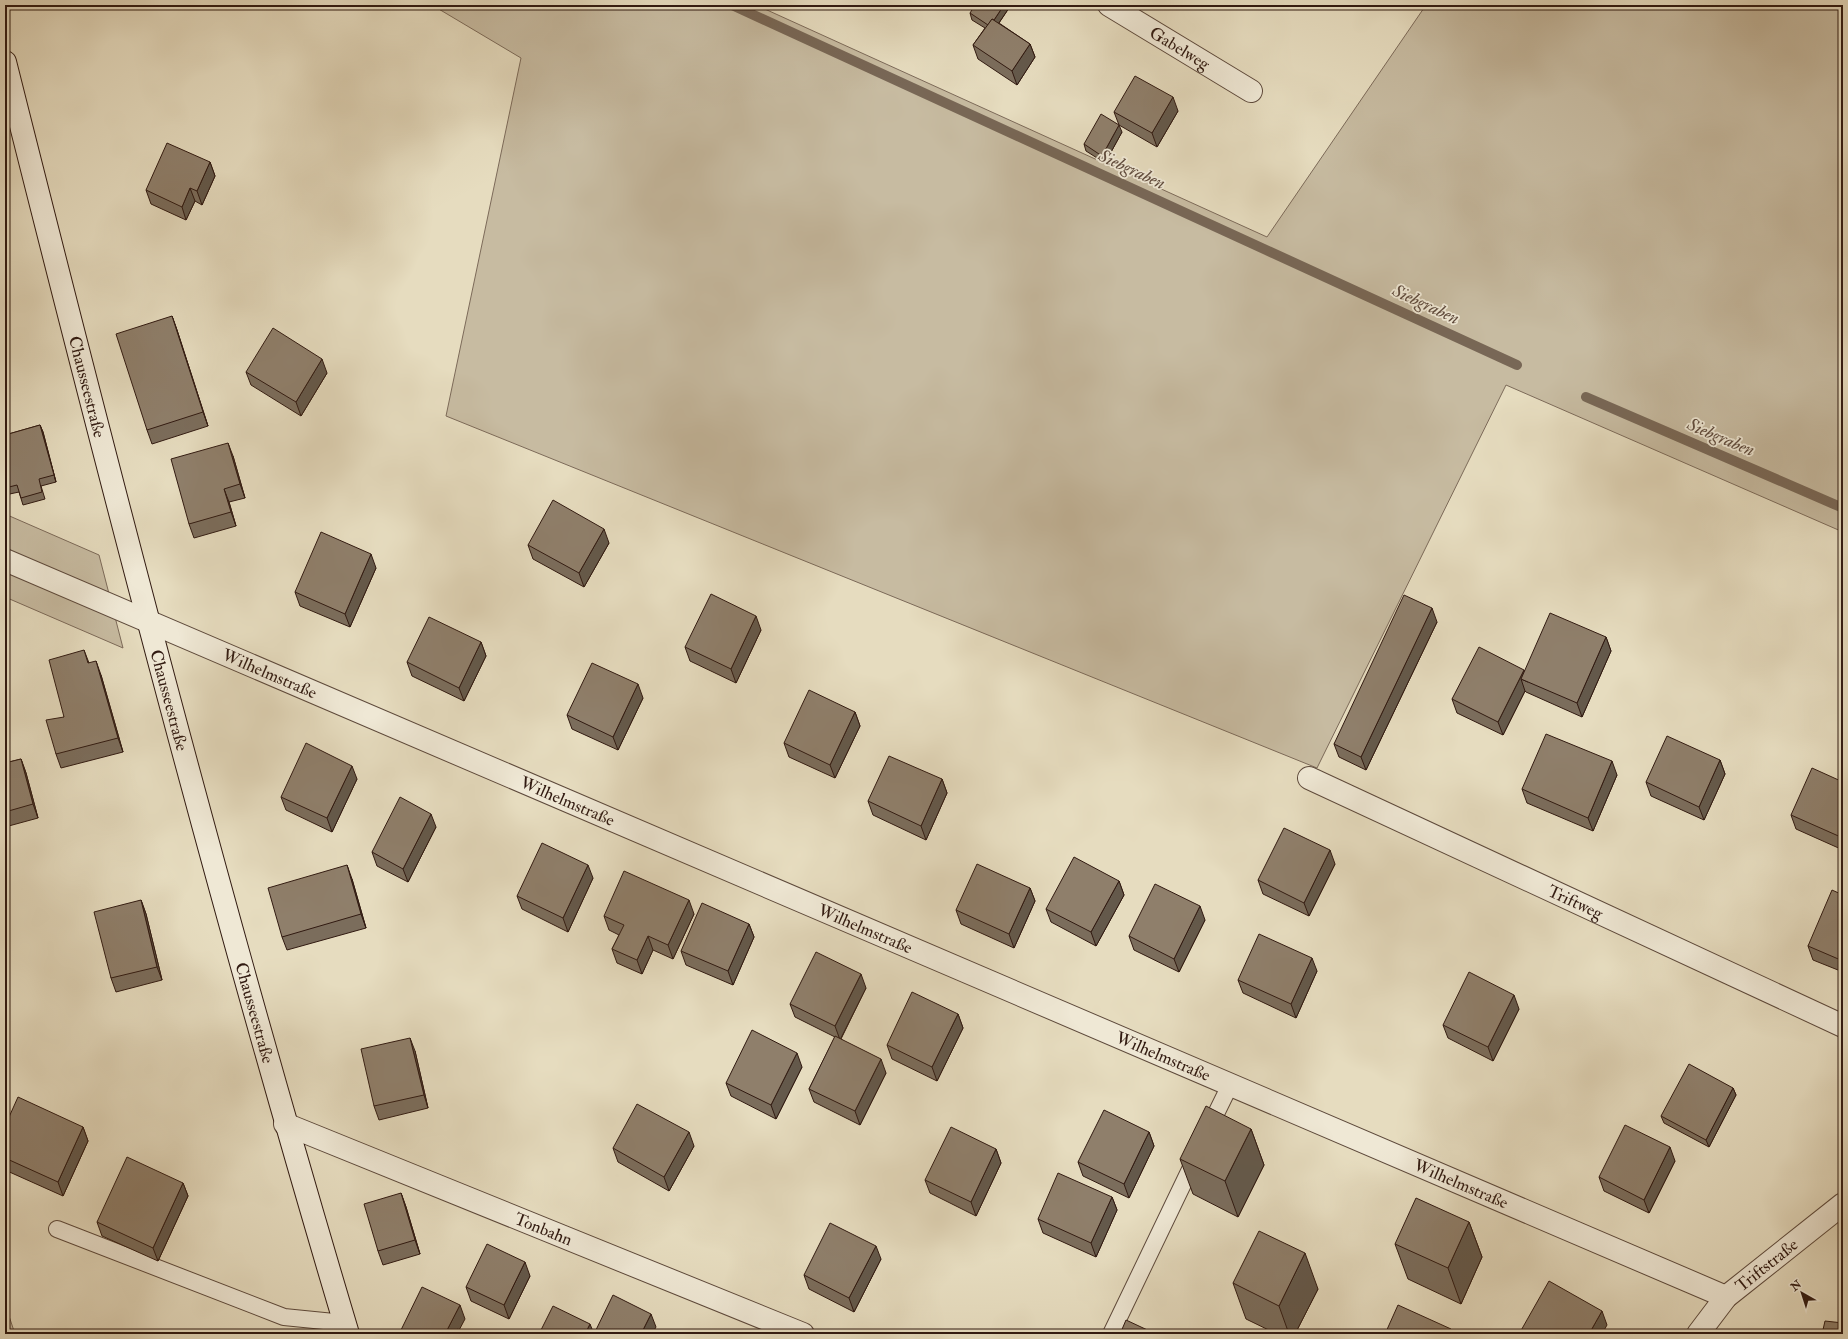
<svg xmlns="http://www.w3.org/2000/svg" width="1848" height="1339" font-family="'IM FELL Double Pica',serif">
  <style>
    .green { fill: #c7bba1; stroke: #7c6a59 }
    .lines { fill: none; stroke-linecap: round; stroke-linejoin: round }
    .stream { stroke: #786756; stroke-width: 10 }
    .lane-casing { stroke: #5e4a3c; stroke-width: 18 }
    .street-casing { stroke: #5e4a3c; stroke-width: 24 }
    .secondary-casing { stroke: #311a11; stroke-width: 24 }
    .lane { stroke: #efe8d5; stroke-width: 16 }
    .street { stroke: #efe8d5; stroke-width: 22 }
    .secondary { stroke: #efe8d5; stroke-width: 22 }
    .wall { fill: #7b6d5c; stroke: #311a11 }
    .shaded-wall { fill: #64594b; stroke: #311a11 }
    .building { fill: #8f7f6b; stroke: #311a11 }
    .labels { text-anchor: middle; stroke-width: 3.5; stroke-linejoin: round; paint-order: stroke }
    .street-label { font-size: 17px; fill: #311a11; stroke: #efe8d5 }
    .water-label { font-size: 18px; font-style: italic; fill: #614d3f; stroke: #efe8d5 }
  </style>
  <rect width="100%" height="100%" fill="#e6dcbf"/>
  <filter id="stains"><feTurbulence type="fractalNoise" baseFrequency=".005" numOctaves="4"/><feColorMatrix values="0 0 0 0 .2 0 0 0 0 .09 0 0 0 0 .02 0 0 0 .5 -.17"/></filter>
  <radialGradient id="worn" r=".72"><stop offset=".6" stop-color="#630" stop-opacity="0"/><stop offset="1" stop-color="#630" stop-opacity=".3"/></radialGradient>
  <g class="green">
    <path d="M432,5H756L1267,237L1426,5H1843V532L1506,385L1317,768L446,416L521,58Z"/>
    <path d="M5,514L99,555L123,648L5,597Z"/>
    <path d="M5,1304L15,1334H5Z"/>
  </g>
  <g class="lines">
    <g class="stream">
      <path d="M732,5L1517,365"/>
      <path d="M1586,397L1843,508"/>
    </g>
    <defs>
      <g id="lane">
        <path d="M1208,1130L1230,1085"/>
        <path d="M57,1229L284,1317L344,1323"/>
        <path d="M1111,1334L1196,1157"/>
      </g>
      <g id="street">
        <path id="s1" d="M1109,5L1251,91"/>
        <path id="s2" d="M5,560L1726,1297"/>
        <path id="s3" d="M1309,778L1843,1026"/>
        <path id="s4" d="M285,1124L803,1334"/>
        <path id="s5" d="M1698,1334L1726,1297L1843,1204"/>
      </g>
      <g id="secondary">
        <path id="s6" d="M5,62C112,488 222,913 348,1334"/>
      </g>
    </defs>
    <use href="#lane" class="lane-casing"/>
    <use href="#street" class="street-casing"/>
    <use href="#secondary" class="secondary-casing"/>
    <use href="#lane" class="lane"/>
    <use href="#street" class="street"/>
    <use href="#secondary" class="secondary"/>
  </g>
  <g class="wall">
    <path d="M1011,5L999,23L1030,44L1035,57L1017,85L978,59L973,45L985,28L972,20L970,13Z"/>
    <path d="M1178,111L1157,147L1119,125L1114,112Z"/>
    <path d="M1122,132L1105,163L1086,151L1084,144Z"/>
    <path d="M210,162L215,176L202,205L195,201L186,220L151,204L146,190Z"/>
    <path d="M172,316L177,330L208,426L152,444L147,430Z"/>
    <path d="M246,372L327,373L301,416L251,385Z"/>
    <path d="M40,425L43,432L56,482L41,486L45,499L23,505L19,492L5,495V435Z"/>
    <path d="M233,456L245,498L229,502L236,526L194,538L189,524Z"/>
    <path d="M609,543L584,587L533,559L528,545Z"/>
    <path d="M376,568L350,627L300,606L295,592Z"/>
    <path d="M1437,622L1366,770L1339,757L1334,744Z"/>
    <path d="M761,630L736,683L690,661L685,647Z"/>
    <path d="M1606,637L1611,651L1582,717L1526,692L1525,691L1503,735L1457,713L1452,699L1524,671Z"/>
    <path d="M481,642L486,656L464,701L412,676L407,662Z"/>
    <path d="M84,650L89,663L101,675L123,752L61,768L56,754L64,717Z"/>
    <path d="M643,698L618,750L572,729L567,715Z"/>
    <path d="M855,712L860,726L835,778L789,757L784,743Z"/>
    <path d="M21,759L26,773L38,818L5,827V763Z"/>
    <path d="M1720,760L1725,774L1704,820L1651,796L1646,782Z"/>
    <path d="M1617,775L1593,831L1527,803L1522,789Z"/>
    <path d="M357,779L332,832L286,810L281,797Z"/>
    <path d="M942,779L947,793L926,840L873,815L868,801Z"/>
    <path d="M1843,782V850L1796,829L1791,815Z"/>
    <path d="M436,827L408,882L377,866L372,852Z"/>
    <path d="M1335,864L1309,916L1263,894L1258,880Z"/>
    <path d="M593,878L568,932L522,909L517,896Z"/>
    <path d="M352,879L366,928L287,950L282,937Z"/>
    <path d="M1119,881L1124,895L1096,946L1051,922L1046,909Z"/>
    <path d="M1030,888L1035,901L1014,948L961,924L956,910Z"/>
    <path d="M1843,895V972L1813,960L1808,946Z"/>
    <path d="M141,900L146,914L162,980L116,992L111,978Z"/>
    <path d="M694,914L673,959L653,950L642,974L617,963L612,949L619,935L609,930L604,916Z"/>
    <path d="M1205,920L1179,972L1134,950L1129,936Z"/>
    <path d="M749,924L754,937L733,985L686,965L681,951Z"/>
    <path d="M1317,971L1296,1018L1243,993L1238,980Z"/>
    <path d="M866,988L841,1039L886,1073L860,1125L814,1102L809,1089L835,1037L795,1017L790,1004Z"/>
    <path d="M1519,1009L1493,1061L1448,1038L1443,1025Z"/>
    <path d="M958,1014L963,1028L937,1081L892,1059L887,1045Z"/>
    <path d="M415,1051L428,1108L379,1120L374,1106Z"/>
    <path d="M802,1067L776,1119L731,1096L726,1083Z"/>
    <path d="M1733,1088L1736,1095L1709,1147L1664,1123L1661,1116Z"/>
    <path d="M5,1126L83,1127L88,1141L63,1196L5,1170Z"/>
    <path d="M1251,1129L1264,1165L1238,1217L1193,1194L1180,1159Z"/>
    <path d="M1149,1132L1154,1146L1129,1198L1083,1176L1078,1162Z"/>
    <path d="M694,1146L669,1191L618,1162L613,1148Z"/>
    <path d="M996,1149L1001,1163L976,1216L930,1193L925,1180Z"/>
    <path d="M1675,1161L1649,1213L1604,1191L1599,1177Z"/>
    <path d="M183,1183L188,1196L158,1261L102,1236L97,1222Z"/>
    <path d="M401,1193L406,1207L420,1254L383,1265L378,1251Z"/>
    <path d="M1112,1197L1117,1210L1096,1257L1043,1233L1038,1219Z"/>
    <path d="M1469,1222L1482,1257L1461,1304L1408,1279L1395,1244Z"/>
    <path d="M881,1259L854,1312L809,1289L804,1275Z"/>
    <path d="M530,1276L509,1319L471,1301L466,1287Z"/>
    <path d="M1233,1283L1318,1289L1295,1334H1277L1246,1319Z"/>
    <path d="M401,1330L409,1334H402Z"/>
  </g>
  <g class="shaded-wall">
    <path d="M1004,5H1011L992,33L990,26Z"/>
    <path d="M1030,44L1035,57L1017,85L1012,71Z"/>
    <path d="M1173,97L1178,111L1157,147L1152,133Z"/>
    <path d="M1119,125L1122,132L1105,163L1102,156Z"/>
    <path d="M210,162L215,176L202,205L197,191Z"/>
    <path d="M190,188L195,201L186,220L182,207Z"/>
    <path d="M172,316L177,330L208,426L203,412Z"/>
    <path d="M322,359L327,373L301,416L296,402Z"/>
    <path d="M40,425L43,432L56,482L54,475Z"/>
    <path d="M228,443L233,456L245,498L240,484Z"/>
    <path d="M224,489L229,502L236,526L231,512Z"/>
    <path d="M604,529L609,543L584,587L579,573Z"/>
    <path d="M371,554L376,568L350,627L345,614Z"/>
    <path d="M1432,608L1437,622L1366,770L1361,757Z"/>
    <path d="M756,616L761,630L736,683L731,669Z"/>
    <path d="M1606,637L1611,651L1582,717L1577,703Z"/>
    <path d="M481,642L486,656L464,701L459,688Z"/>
    <path d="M96,661L101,675L123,752L118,738Z"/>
    <path d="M1524,670L1528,682L1521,679L1525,691L1503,735L1498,722Z"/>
    <path d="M638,684L643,698L618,750L613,737Z"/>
    <path d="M855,712L860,726L835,778L830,765Z"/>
    <path d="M21,759L26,773L38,818L33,804Z"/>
    <path d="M1720,760L1725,774L1704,820L1699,807Z"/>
    <path d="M1612,761L1617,775L1593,831L1588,818Z"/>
    <path d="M352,766L357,779L332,832L327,818Z"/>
    <path d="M942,779L947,793L926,840L921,826Z"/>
    <path d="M431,814L436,827L408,882L403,869Z"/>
    <path d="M1330,850L1335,864L1309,916L1304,903Z"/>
    <path d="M347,865L352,879L366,928L361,914Z"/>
    <path d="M588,865L593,878L568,932L563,918Z"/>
    <path d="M1119,881L1124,895L1096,946L1091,932Z"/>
    <path d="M1030,888L1035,901L1014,948L1009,934Z"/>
    <path d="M141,900L146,914L162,980L157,967Z"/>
    <path d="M689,900L694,914L673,959L668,945Z"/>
    <path d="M1200,906L1205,920L1179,972L1174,959Z"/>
    <path d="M749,924L754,937L733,985L728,971Z"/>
    <path d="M648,936L653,950L642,974L637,960Z"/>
    <path d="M1312,958L1317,971L1296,1018L1291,1004Z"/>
    <path d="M861,974L866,988L840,1040L835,1026Z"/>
    <path d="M1514,995L1519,1009L1493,1061L1488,1047Z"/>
    <path d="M958,1014L963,1028L937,1081L932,1067Z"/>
    <path d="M410,1038L415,1051L428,1108L424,1095Z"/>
    <path d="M797,1053L802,1067L776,1119L771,1105Z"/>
    <path d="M881,1059L886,1073L860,1125L855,1111Z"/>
    <path d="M1733,1088L1736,1095L1709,1147L1706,1140Z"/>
    <path d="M83,1127L88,1141L63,1196L58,1182Z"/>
    <path d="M1251,1129L1264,1165L1238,1217L1225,1181Z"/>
    <path d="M689,1132L694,1146L669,1191L664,1177Z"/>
    <path d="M1149,1132L1154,1146L1129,1198L1124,1184Z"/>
    <path d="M1670,1147L1675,1161L1649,1213L1644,1200Z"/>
    <path d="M996,1149L1001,1163L976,1216L971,1202Z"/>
    <path d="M183,1183L188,1196L158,1261L153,1248Z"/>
    <path d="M401,1193L406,1207L420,1254L415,1240Z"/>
    <path d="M1112,1197L1117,1210L1096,1257L1091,1243Z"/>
    <path d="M1469,1222L1482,1257L1461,1304L1448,1268Z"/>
    <path d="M876,1246L881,1259L854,1312L849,1298Z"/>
    <path d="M1305,1253L1318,1289L1295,1334H1289L1279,1306Z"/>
    <path d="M525,1262L530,1276L509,1319L504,1305Z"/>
    <path d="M460,1305L465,1319L457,1334H445Z"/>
    <path d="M1602,1311L1607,1325L1602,1334H1589Z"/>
    <path d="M651,1314L656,1327L652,1334H641Z"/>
    <path d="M590,1324L594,1334H585Z"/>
    <path d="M1451,1329L1453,1334H1449Z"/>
  </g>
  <g class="building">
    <path d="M975,5H1004L994,20L992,19L988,25L970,13Z"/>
    <path d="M992,19L1030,44L1012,71L973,45Z"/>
    <path d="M1135,76L1173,97L1152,133L1114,112Z"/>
    <path d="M1101,114L1119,125L1102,156L1084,144Z"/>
    <path d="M167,143L210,162L197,191L190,188L182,207L146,190Z"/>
    <path d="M172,316L203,412L147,430L116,334Z"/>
    <path d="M273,328L322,359L296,402L246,372Z"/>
    <path d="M40,425L54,475L39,479L42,492L21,498L17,485L5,488V435Z"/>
    <path d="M228,443L240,484L224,489L231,512L189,524L171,459Z"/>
    <path d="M553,500L604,529L579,573L528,545Z"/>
    <path d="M321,532L371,554L345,614L295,592Z"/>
    <path d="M711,594L756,616L731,669L685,647Z"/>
    <path d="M1404,595L1432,608L1361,757L1334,744Z"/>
    <path d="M1550,613L1606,637L1577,703L1521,679Z"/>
    <path d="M429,617L481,642L459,688L407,662Z"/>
    <path d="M1479,647L1524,670L1498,722L1452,699Z"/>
    <path d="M84,650L88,663L96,661L118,738L56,754L46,720L64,717L49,660Z"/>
    <path d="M592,663L638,684L613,737L567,715Z"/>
    <path d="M809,690L855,712L830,765L784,743Z"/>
    <path d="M1546,734L1612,761L1588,818L1522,789Z"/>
    <path d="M1667,736L1720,760L1699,807L1646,782Z"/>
    <path d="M306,743L352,766L327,818L281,797Z"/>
    <path d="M889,756L942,779L921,826L868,801Z"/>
    <path d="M21,759L33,804L5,812V763Z"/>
    <path d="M1812,768L1843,782V838L1791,815Z"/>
    <path d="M400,797L431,814L403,869L372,852Z"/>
    <path d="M1284,828L1330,850L1304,903L1258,880Z"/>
    <path d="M542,843L588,865L563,918L517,896Z"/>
    <path d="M1074,857L1119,881L1091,932L1046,909Z"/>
    <path d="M977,864L1030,888L1009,934L956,910Z"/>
    <path d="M347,865L361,914L282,937L268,888Z"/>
    <path d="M624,871L689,900L668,945L648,936L637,960L612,949L624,925L604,916Z"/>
    <path d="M1155,884L1200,906L1174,959L1129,936Z"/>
    <path d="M1832,890L1843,895V961L1808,946Z"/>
    <path d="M141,900L157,967L111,978L94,912Z"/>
    <path d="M702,903L749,924L728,971L681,951Z"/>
    <path d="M1259,934L1312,958L1291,1004L1238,980Z"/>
    <path d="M816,952L861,974L835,1026L790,1004Z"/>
    <path d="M1469,972L1514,995L1488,1047L1443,1025Z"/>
    <path d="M912,992L958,1014L932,1067L887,1045Z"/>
    <path d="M752,1030L797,1053L771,1105L726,1083Z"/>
    <path d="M835,1036L881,1059L855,1111L809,1089Z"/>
    <path d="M410,1038L424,1095L374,1106L361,1049Z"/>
    <path d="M1689,1064L1733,1088L1706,1140L1661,1116Z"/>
    <path d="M18,1097L83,1127L58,1182L5,1158V1126Z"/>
    <path d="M637,1104L689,1132L664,1177L613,1148Z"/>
    <path d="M1206,1106L1251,1129L1225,1181L1180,1159Z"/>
    <path d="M1104,1110L1149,1132L1124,1184L1078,1162Z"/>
    <path d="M1625,1125L1670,1147L1644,1200L1599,1177Z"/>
    <path d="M951,1127L996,1149L971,1202L925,1180Z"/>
    <path d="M127,1157L183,1183L153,1248L97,1222Z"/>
    <path d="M1058,1173L1112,1197L1091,1243L1038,1219Z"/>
    <path d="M401,1193L415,1240L378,1251L364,1204Z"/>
    <path d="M1416,1198L1469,1222L1448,1268L1395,1244Z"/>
    <path d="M830,1223L876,1246L849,1298L804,1275Z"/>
    <path d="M1259,1231L1305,1253L1279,1306L1233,1283Z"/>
    <path d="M487,1244L525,1262L504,1305L466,1287Z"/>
    <path d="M1549,1281L1602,1311L1589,1334H1519Z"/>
    <path d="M422,1287L460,1305L445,1334H409L401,1330Z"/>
    <path d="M613,1295L651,1314L641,1334H594Z"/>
    <path d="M1398,1305L1451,1329L1449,1334H1385Z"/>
    <path d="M553,1306L590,1324L585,1334H539Z"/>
    <path d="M1126,1320L1156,1334H1120Z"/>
    <path d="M1825,1321L1843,1323V1334H1822Z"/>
    <path d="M457,1329L467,1334H455Z"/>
  </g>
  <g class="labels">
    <g class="street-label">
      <text dy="6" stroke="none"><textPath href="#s1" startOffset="83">Gabelweg</textPath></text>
      <text dy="6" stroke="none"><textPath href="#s6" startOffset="335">Chausseestraße</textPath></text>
      <text dy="6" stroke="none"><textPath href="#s2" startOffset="288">Wilhelmstraße</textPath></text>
      <text dy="6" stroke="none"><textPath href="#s6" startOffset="659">Chausseestraße</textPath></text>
      <text dy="6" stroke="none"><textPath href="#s2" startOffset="612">Wilhelmstraße</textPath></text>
      <text dy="6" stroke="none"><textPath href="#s3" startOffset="294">Triftweg</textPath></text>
      <text dy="6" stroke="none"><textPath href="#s2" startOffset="936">Wilhelmstraße</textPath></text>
      <text dy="6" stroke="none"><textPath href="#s6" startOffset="983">Chausseestraße</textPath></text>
      <text dy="6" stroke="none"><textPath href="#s2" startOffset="1260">Wilhelmstraße</textPath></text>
      <text dy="6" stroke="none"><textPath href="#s2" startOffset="1584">Wilhelmstraße</textPath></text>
      <text dy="6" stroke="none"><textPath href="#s4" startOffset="279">Tonbahn</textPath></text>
      <text dy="6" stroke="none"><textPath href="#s5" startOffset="98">Triftstraße</textPath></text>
    </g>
    <g class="water-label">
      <text transform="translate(1132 169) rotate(25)" y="6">Siebgraben</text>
      <text transform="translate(1426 304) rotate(25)" y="6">Siebgraben</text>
      <text transform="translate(1721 437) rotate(23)" y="6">Siebgraben</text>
    </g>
  </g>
  <rect width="1848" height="1339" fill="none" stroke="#e6dcbf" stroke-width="20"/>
  <rect x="6" y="6" width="1836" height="1327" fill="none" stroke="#311a11" stroke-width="2"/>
  <rect x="10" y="10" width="1828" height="1319" fill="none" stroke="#311a11"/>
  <g transform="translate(1802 1293) rotate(321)" stroke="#efe8d5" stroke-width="3" paint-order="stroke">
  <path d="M0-3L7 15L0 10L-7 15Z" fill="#311a11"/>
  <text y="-6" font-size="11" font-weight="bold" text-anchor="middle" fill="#311a11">N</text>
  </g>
  <rect width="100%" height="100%" filter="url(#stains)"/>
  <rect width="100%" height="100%" fill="url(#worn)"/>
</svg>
